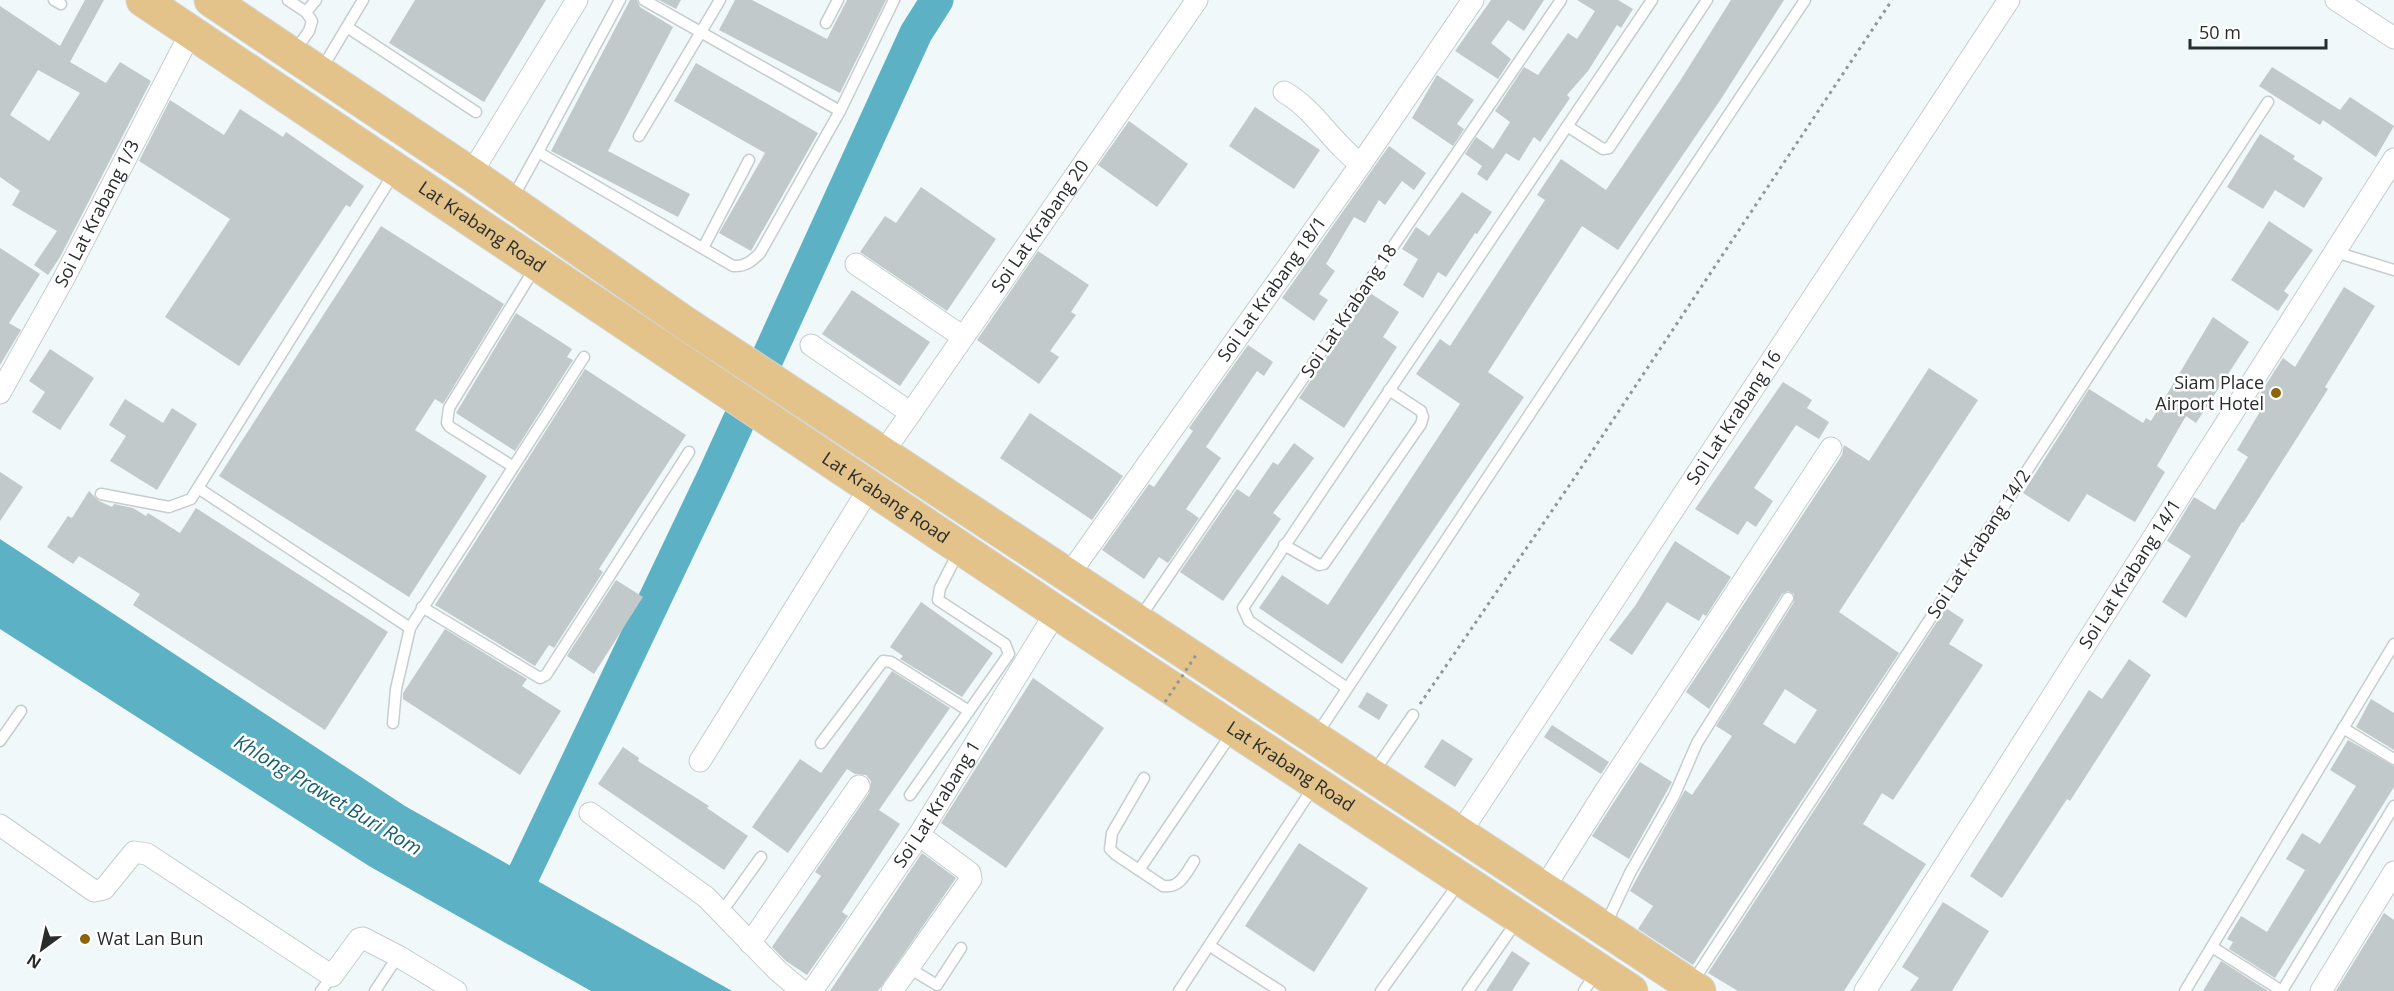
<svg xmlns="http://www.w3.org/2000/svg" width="2394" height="991" font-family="'Open Sans',sans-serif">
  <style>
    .water { fill: #5cb2c4 }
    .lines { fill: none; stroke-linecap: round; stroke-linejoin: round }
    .river { stroke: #5cb2c4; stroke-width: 33 }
    .building { fill: #c2c9cb; fill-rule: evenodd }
    .service-casing { stroke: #c6cdcf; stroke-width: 13 }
    .minor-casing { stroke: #c6cdcf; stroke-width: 23 }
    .primary-casing { stroke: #d4d5d5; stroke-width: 35 }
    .path { stroke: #919697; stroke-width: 3; stroke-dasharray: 3 4.5; stroke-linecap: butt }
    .service { stroke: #fff; stroke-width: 10 }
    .minor { stroke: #fff; stroke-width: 21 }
    .primary { stroke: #e3c389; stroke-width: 33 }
    .path-bridge { stroke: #919697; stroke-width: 3; stroke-dasharray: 3 4.5; stroke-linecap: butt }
    .poi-dot { fill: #8e6309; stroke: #fff; stroke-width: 2 }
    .labels { text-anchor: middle; stroke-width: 5; stroke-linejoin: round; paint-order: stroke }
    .street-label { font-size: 18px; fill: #292c2d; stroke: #fff }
    .poi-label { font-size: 18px; fill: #292c2d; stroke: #fff; text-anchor: end }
    .water-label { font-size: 20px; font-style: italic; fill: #19606d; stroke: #fff }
  </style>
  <rect width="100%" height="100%" fill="#f0f8f9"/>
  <path class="water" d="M0,539L405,806L732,991H591L369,866L0,629Z"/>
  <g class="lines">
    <path class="river" d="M511,901L714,475L916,33L937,0"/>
  </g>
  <g class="building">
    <path d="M85,0H104L70,62L106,83L120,62L151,81L60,257L48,275L34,265L57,231L12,205L20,191L0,177V6L60,46ZM38,70L80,93L49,141L10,115Z"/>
    <path d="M415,0H546L484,102L389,43Z"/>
    <path d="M630,0H637L640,7L673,27L608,151L690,194L678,217L551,151Z"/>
    <path d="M659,0H681L676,9Z"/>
    <path d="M735,0H752L827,39L847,0H886L840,93L719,30Z"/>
    <path d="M1491,0H1544L1524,31L1508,20L1491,43L1511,59L1498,79L1455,51Z"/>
    <path d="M1577,0H1618L1633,9L1621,28L1617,25L1588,71L1567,95L1570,98L1540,142L1534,137L1519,161L1506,153L1487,181L1477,174L1482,166L1465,154L1476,137L1493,149L1510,122L1495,111L1524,67L1538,75L1568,33L1577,39L1595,11Z"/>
    <path d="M1731,0H1784L1721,99L1618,250L1582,226L1488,372L1524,397L1342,664L1259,608L1282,575L1328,605L1460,404L1416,374L1440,339L1450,346L1545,200L1537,195L1561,159L1606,190L1680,81Z"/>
    <path d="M696,63L818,133L751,251L719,233L765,153L674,101Z"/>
    <path d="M2272,67L2340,110L2350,97L2394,126L2376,157L2323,120L2320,125L2259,86Z"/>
    <path d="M1437,75L1474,100L1457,124L1464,129L1453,146L1412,118Z"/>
    <path d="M170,100L224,135L240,109L283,137L286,132L364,186L350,207L346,205L239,366L165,317L230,219L139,161Z"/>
    <path d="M1255,107L1320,150L1294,189L1229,146Z"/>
    <path d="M1129,121L1188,164L1157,207L1098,165Z"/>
    <path d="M2260,134L2295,156L2293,159L2323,178L2304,208L2275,190L2263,209L2227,187Z"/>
    <path d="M1389,146L1426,173L1414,190L1402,181L1385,205L1379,200L1365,223L1354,217L1326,264L1335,271L1319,294L1328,300L1314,321L1282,298Z"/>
    <path d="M921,187L996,239L947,311L860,252L885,216L896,223Z"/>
    <path d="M1462,192L1492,212L1477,234L1475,233L1446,277L1438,272L1423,298L1403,285L1418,259L1402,249L1416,227L1429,236Z"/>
    <path d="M2269,221L2313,250L2284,291L2289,295L2278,311L2231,280Z"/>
    <path d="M381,226L504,304L443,404L435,399L415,430L487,476L409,597L219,476Z"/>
    <path d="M0,248L40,274L9,323L21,330L0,365Z"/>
    <path d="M1038,251L1089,285L1071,312L1076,315L1050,351L1059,357L1039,384L977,340Z"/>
    <path d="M2344,287L2375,306L2325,387L2328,389L2243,523L2242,522L2186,618L2162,602L2191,556L2167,541L2194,497L2215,510L2248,457L2237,450L2264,405L2256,400L2283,358L2295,367Z"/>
    <path d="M852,290L930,342L900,386L822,334Z"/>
    <path d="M1370,293L1399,312L1383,337L1397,347L1344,428L1299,398Z"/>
    <path d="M516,313L572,349L567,357L573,360L515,451L456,413Z"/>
    <path d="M2213,317L2249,342L2196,423L2186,416L2157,466L2165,472L2135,522L2087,494L2069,522L2023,493L2089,389L2143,423L2146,418L2151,421Z"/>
    <path d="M1248,345L1273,362L1264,376L1257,371L1206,447L1221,458L1186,509L1199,518L1168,563L1159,557L1144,579L1102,550L1149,484L1154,487L1193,431L1189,428Z"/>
    <path d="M50,349L94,378L60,430L32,412L45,392L29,381Z"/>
    <path d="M1929,368L1978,400L1839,612L1899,653L1693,965L1638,929L1653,906L1630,891L1685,790L1692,795L1732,736L1716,726L1794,602V594L1788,591L1782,594L1709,709L1686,692L1842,455L1844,445L1869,461ZM1785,689L1817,710L1795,744L1763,724Z"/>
    <path d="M585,369L686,435L599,569L603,572L554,648L549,645L535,666L435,605Z"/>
    <path d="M1783,382L1812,400L1807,408L1829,422L1819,439L1796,425L1754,488L1773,501L1756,527L1747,521L1738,535L1695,509Z"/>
    <path d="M125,399L163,423L172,408L197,424L157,490L110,461L126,436L109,425Z"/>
    <path d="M1030,413L1123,476L1092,520L1000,458Z"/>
    <path d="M1294,443L1314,458L1273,513L1281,519L1223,601L1180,572L1237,489L1249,497L1273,462L1278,465Z"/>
    <path d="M0,472L23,487L0,521Z"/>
    <path d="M89,491L99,501L112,507L114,504L133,508L146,516L148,513L180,533L196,508L388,632L325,730L133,605L140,594L79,556L73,564L47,547L68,516L72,518Z"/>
    <path d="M1675,541L1731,577L1706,616L1703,614L1699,621L1667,602L1632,655L1609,640L1635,606Z"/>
    <path d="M616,580L643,597L594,674L567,656Z"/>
    <path d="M921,602L993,653L962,697L900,659L903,656L890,647Z"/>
    <path d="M1946,608L1964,620L1949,644L1983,665L1893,800L1882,793L1863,824L1926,864L1844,991H1738L1708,973Z"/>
    <path d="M445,629L527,679L522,686L561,711L520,775L403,699V693Z"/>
    <path d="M2129,659L2151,675L2070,801L2067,799L2002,898L1970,876L2089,690L2102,699Z"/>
    <path d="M892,671L950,708L879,810L900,824L842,912L848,916L807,975L786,961L772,947L821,876L815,872L869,793L871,781L866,775L855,774L847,769L788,853L752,827L800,759L821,773Z"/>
    <path d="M1033,678L1104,728L1006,868L941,823Z"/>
    <path d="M1367,692L1388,705L1379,720L1358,707Z"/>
    <path d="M2371,699L2394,713V750L2356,727Z"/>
    <path d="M1552,725L1609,762L1601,774L1544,737Z"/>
    <path d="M1442,739L1473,759L1455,787L1424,767Z"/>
    <path d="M2348,740L2394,766V787L2275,978L2229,949L2233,942L2227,939L2241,916L2267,932L2305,870L2286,859L2302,833L2320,844L2356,786L2330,770Z"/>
    <path d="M623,747L639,758L638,761L709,806L707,808L748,836L724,870L598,784Z"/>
    <path d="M1640,762L1672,782L1629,859L1592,836Z"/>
    <path d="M1299,843L1368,888L1314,972L1245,926Z"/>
    <path d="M922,853L956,878L878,991H830Z"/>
    <path d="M1943,902L1989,931L1952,991H1910L1919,978L1902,967Z"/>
    <path d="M2384,913L2394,920V991H2336Z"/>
    <path d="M1512,951L1530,963L1512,991H1486Z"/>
    <path d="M2221,961L2268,991H2203Z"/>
  </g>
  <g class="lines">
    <defs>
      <g id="service">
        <path d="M54,0L61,4"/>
        <path d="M288,0L306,12L312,21L309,31L294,52"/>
        <path d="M620,0L538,152L733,266C745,267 752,261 760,253L840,111L894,0"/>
        <path d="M644,0L840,111"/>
        <path d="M306,12L316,0"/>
        <path d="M826,23L838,0"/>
        <path d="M347,27L476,112"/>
        <path d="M321,70L363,0"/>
        <path d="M1567,126L1603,149L1609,148L1707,0"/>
        <path d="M639,136L720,0"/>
        <path d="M512,199L538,152"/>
        <path d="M703,248L749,160"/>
        <path d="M2335,252L2394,270"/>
        <path d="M512,466L450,427L447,423L449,408L536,266"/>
        <path d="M198,488L410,628"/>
        <path d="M101,494L169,507L191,499L394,173"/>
        <path d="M1284,545L1319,565L1324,564L1421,424L1423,417L1421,411L1389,390"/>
        <path d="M422,607L540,678L546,675L689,452"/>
        <path d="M1139,619L1561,0"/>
        <path d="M1347,688L1249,621L1243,608L1652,0"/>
        <path d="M393,723L396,689L410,628L584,357"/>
        <path d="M2343,728L2394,759"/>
        <path d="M1317,734L1805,0"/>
        <path d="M0,741L21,711"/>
        <path d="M821,743L883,661L891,662L969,711"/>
        <path d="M1374,772L1413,715"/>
        <path d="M1144,778L1112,833L1110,849L1115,854L1163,886C1180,889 1186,873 1194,861"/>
        <path d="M910,795L1009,654L1005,644L938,600L940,588L959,551"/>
        <path d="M1139,870L1232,733"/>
        <path d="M721,913L761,857"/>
        <path d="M1605,926L1630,873L1674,796L1697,743L1788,598"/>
        <path d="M1210,946L1280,991"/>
        <path d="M2212,947L2282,991"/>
        <path d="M909,968L937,985L961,948"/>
        <path d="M1692,983L2268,102"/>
        <path d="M321,991L332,976"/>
        <path d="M375,991L398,956"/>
        <path d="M1179,991L1314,786"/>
        <path d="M1381,991L1459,883"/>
        <path d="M1468,991L1517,921"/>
        <path d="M1584,991L1596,972"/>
        <path d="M2185,991L2394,644"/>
        <path d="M2282,991L2394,806"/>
      </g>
      <g id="minor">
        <path d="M2336,0L2394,38"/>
        <path d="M1284,92C1316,110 1331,143 1361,164"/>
        <path d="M471,174L577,0"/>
        <path d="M856,264L963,337"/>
        <path d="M811,345L911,413"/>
        <path id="s1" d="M0,393L63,280L191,32"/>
        <path id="s2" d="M883,453L1197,0"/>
        <path id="s3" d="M1068,576L1361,164L1473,0"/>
        <path d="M700,761L870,487"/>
        <path d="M590,813L706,897L778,971L802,991"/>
        <path d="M0,825L94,891L104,889L134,852L147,854L332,976L359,939L363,938L398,956L456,991"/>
        <path id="s4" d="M1459,835L2009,0"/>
        <path d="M1543,890L1606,790L1831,448"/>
        <path d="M750,943L859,786"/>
        <path id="s5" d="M812,991L919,835L1056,612"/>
        <path d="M892,991L971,879L970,873L919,835"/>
        <path id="s6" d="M1865,991L2394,159"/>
        <path d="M2321,991L2394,872"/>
      </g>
      <g id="primary">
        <path id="s7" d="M143,0L1056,612L1631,991"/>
        <path d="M211,0L471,174L685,323L1699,991"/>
      </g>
    </defs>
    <use href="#service" class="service-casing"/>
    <use href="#minor" class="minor-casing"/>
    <use href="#primary" class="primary-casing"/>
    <path class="path" d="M1420,704L1573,480L1892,0"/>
    <use href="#service" class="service"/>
    <use href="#minor" class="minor"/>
    <use href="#primary" class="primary"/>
    <path class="path-bridge" d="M1165,702L1198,652"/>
  </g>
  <g class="poi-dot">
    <circle cx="2276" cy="393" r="6"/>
    <circle cx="85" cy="939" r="6"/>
  </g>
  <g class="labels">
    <g class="street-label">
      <text dy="6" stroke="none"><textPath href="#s1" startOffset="204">Soi Lat Krabang 1/3</textPath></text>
      <text dy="6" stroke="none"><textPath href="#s2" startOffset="276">Soi Lat Krabang 20</textPath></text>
      <text dy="6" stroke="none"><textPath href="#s7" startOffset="408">Lat Krabang Road</textPath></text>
      <text dy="6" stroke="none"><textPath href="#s3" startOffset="352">Soi Lat Krabang 18/1</textPath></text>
      <text transform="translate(1349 311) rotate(-56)" y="6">Soi Lat Krabang 18</text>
      <text dy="6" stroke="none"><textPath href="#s4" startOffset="500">Soi Lat Krabang 16</textPath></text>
      <text dy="6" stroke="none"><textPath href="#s7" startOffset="894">Lat Krabang Road</textPath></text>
      <text transform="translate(1979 544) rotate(-57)" y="6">Soi Lat Krabang 14/2</text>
      <text dy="6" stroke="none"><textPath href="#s6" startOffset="494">Soi Lat Krabang 14/1</textPath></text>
      <text dy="6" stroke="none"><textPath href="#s7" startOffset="1380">Lat Krabang Road</textPath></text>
      <text dy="6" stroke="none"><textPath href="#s5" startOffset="225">Soi Lat Krabang 1</textPath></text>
    </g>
    <g class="poi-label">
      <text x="2264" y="389">Siam Place<tspan x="2264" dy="21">Airport Hotel</tspan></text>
      <text x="97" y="945" text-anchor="start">Wat Lan Bun</text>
    </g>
    <g class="water-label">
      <text transform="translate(328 795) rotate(31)" y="7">Khlong Prawet Buri Rom</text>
    </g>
  </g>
  <g transform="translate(42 949) rotate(213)" stroke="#ffffff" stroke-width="4.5" paint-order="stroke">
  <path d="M0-4.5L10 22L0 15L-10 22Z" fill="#292c2d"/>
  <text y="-9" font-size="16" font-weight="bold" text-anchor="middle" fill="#292c2d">N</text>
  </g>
  <path d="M2190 39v9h136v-9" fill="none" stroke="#292c2d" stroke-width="3"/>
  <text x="2199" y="39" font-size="18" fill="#292c2d" stroke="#ffffff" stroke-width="4.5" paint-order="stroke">50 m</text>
</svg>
